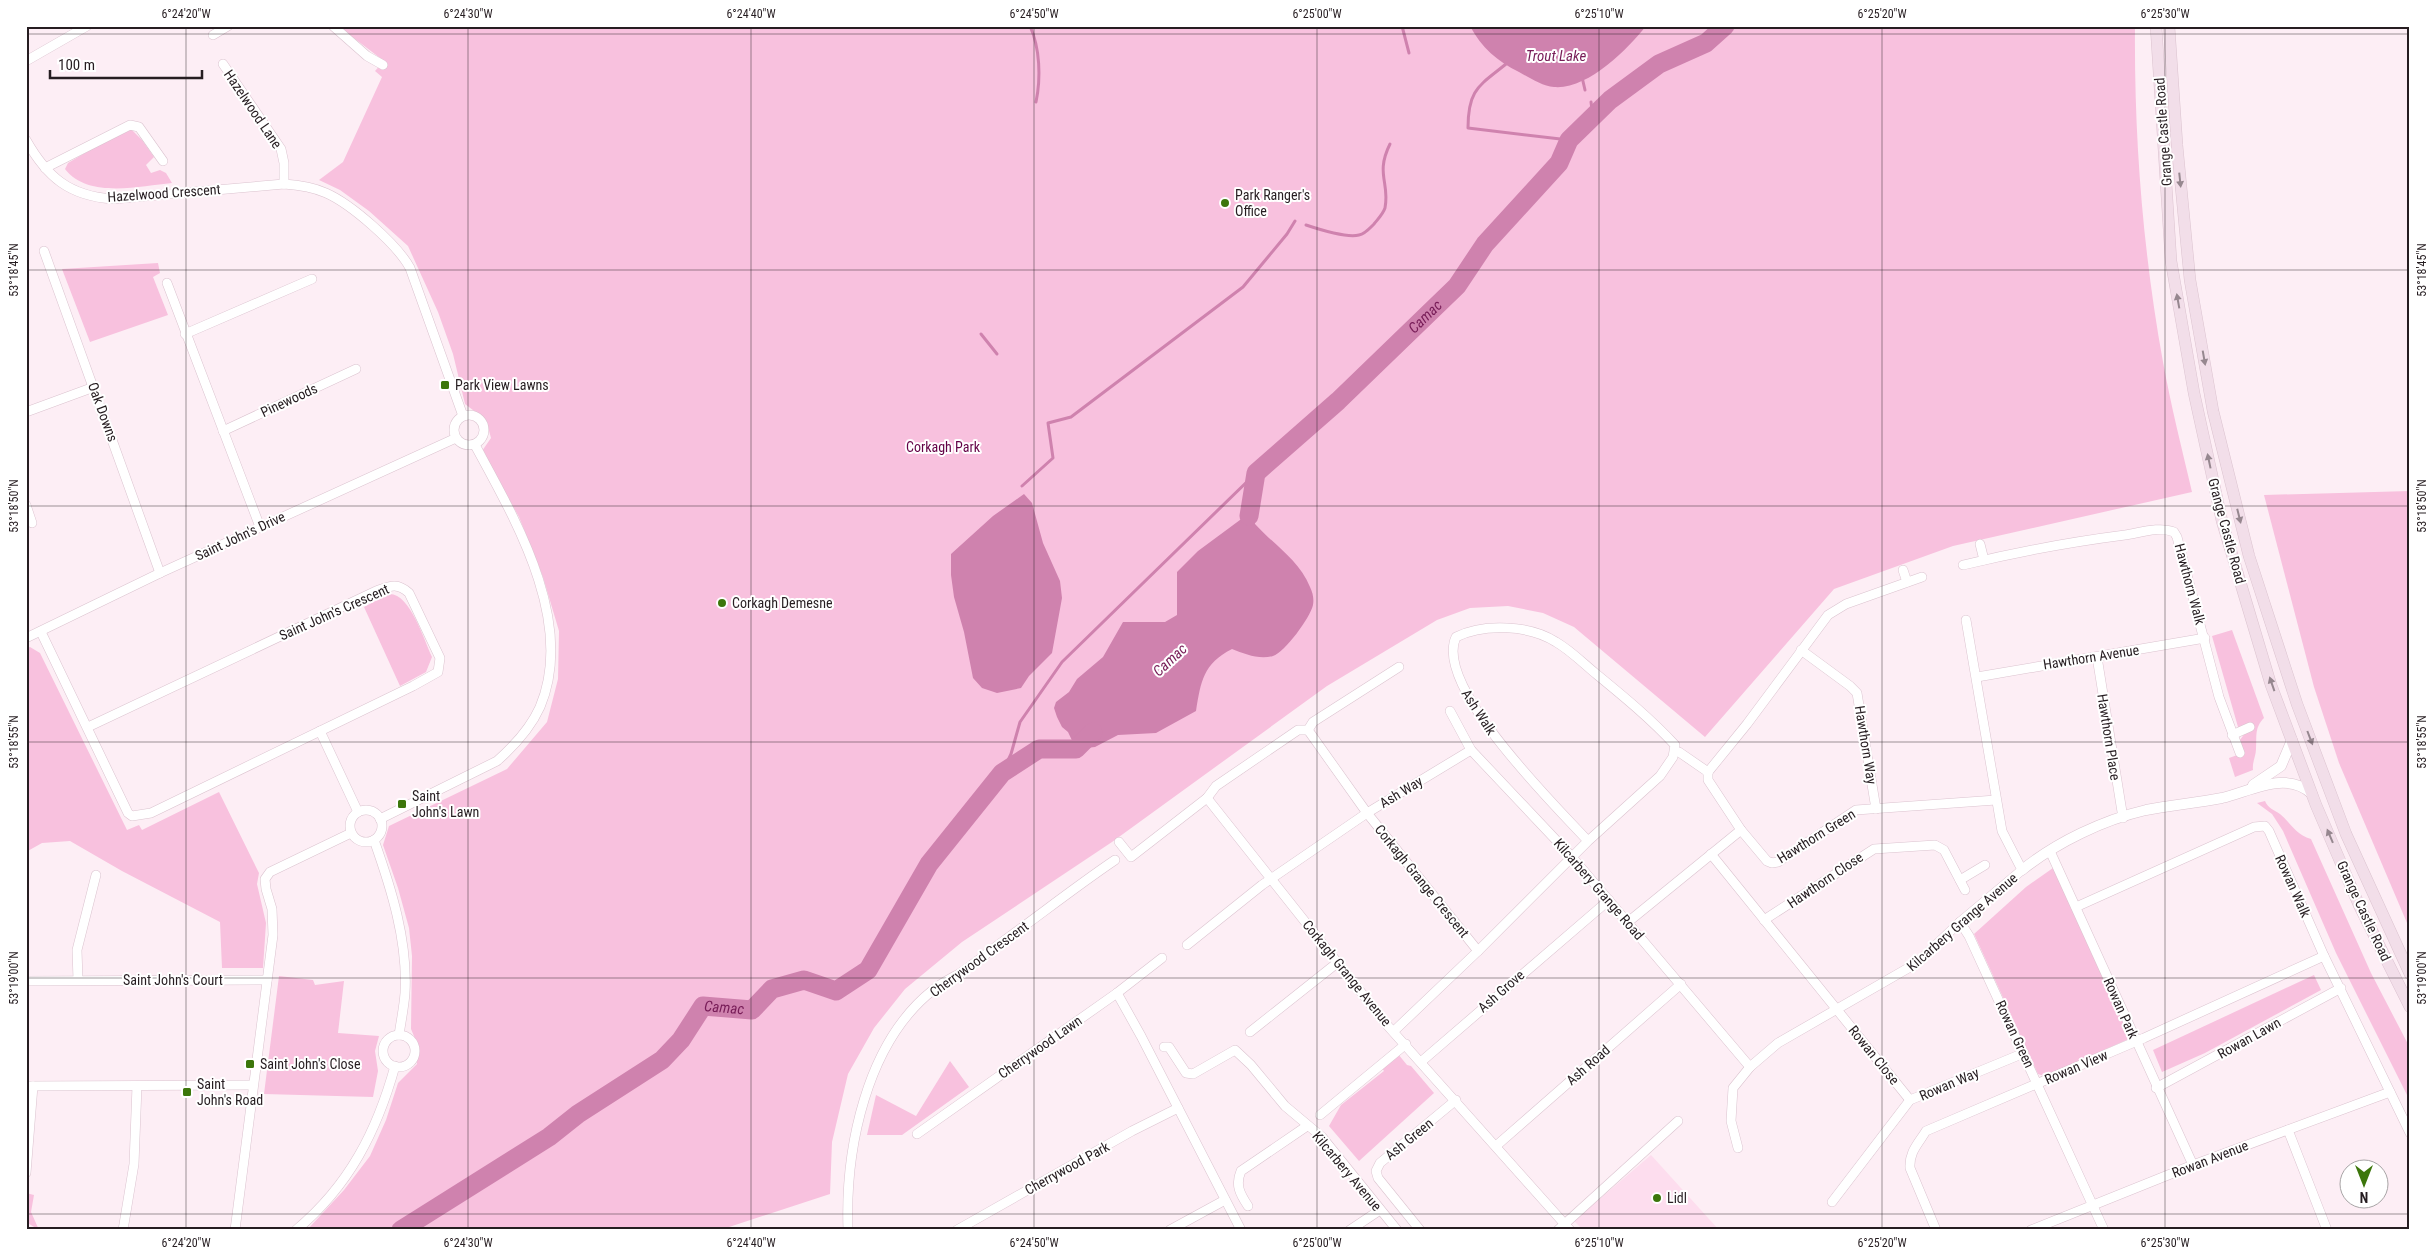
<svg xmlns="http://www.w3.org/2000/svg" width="2436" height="1256" font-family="'Roboto Condensed',sans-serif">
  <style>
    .built { fill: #fdddee }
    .green { fill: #f8c1de }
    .water { fill: #cf82ae }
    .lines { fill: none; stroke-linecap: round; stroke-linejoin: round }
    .stream { stroke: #cf82ae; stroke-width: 3 }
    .river { stroke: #cf82ae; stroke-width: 19 }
    .minor-casing { stroke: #dbc3cf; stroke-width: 10 }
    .tertiary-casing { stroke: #dbc3cf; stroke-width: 11 }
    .secondary-casing { stroke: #dbc3cf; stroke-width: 12 }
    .minor { stroke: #fff; stroke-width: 9 }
    .tertiary { stroke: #fff; stroke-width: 10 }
    .secondary { stroke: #f2dee9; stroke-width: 11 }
    .oneway { fill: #96878f }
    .ticks { fill: none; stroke: #261d21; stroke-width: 1; stroke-opacity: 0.45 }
    .poi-dot { fill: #3c760b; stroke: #fff; stroke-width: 2 }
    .labels { text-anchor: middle; stroke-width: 4; stroke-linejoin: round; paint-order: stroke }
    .street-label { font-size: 14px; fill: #261d21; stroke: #fff }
    .poi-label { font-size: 14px; fill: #261d21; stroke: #fff; text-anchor: start }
    .park-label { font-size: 14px; fill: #630146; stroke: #fff }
    .water-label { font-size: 15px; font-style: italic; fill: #771c57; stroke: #fff }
    .neatline { fill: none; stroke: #261d21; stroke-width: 2 }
    .ticks-label { font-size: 12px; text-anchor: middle; fill: #261d21 }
  </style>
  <rect width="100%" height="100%" fill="#fdeef5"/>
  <path class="built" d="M1651,1155L1719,1230H1583L1574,1221Z"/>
  <g class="green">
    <path d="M338,26H2135C2134,138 2143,252 2163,362C2171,406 2182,449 2192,492L1953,546L1834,589L1705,737L1574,627L1543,613L1508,606L1470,608L1437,620L1327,686L1112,842L962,942L905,989L874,1028L848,1074L832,1142L830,1194L720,1230H307L344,1190L370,1156L386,1120L398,1083L417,1064L416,1041L411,1029L412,956L409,928L398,888L383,845L389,826L507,769L547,722L558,679L559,631L543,577L519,517L482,451L491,438L486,420L465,404L453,354L438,312L408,246L369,211L340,190L319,180L343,162L382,77L375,71L384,61Z"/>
    <path d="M129,127L142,140L154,157L146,165L151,173L160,170L166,173L172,183C140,186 88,199 65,169L68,163Z"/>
    <path d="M158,263L160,273L153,277L168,315L90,342L62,269Z"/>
    <path d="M2410,491V930L2339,763L2314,687L2264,495Z"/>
    <path d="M389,594C410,593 424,640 432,657L426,672L400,686L364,607Z"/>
    <path d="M2232,630L2264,718C2254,728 2257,737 2256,749C2256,756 2252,762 2253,770L2235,777L2229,758L2243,753L2240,740L2245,733L2241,727H2238L2212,636Z"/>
    <path d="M30,647L40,653L127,830L139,825L142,830L219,792L259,873L257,884L266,923L263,968H222L220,922L122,871L70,841L42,843L26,852V648Z"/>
    <path d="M2265,801C2268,808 2274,810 2280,814C2290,822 2295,834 2311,839L2371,973L2410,1048V1101L2336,953L2283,831L2272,814L2257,803Z"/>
    <path d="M2053,868L2129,1035V1039L2044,1076L2038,1074L1974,934L2026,887Z"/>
    <path d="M2314,975L2321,990L2205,1053L2162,1072L2153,1050Z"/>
    <path d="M279,976L313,980L315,985L344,981L338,1033L379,1036L375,1051L378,1071L373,1097L264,1094Z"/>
    <path d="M1398,1054L1407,1065L1411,1066L1434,1093L1359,1161L1329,1126L1341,1105L1384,1071L1382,1068Z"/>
    <path d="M950,1061L969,1087L902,1135H867L876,1095L916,1116Z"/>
    <path d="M26,1193L34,1195L31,1212L39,1230L26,1222Z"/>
  </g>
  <g class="water">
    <path d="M1470,26H1646C1627,50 1587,90 1554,87C1542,86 1530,78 1519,72C1498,62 1481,47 1470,26Z"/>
    <path d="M1251,492H1255C1254,505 1250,511 1255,524C1274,545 1299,560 1310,587C1313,593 1314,599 1313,605C1310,618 1285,652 1273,656C1259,660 1245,654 1232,649C1203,664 1201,681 1196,711L1156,733L1118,735L1095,747L1076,749L1068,732L1062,727L1057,717L1054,708L1056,702L1069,692L1077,679L1103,657L1123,622H1165L1177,615V572L1198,551L1244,517Z"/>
    <path d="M1024,494L1032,503L1043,543L1060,581L1062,598L1052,653L1029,676L1021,688L997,693L982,688L973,678L964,632L954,597L951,575V554L993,516Z"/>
  </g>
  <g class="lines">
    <g class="stream">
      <path d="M1030,26C1040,48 1041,78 1036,102"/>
      <path d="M1402,26L1409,53"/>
      <path d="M1506,64C1479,86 1468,89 1468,128L1569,140"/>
      <path d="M1582,77L1585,90"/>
      <path d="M1591,102L1593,117"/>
      <path d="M1306,225C1318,229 1347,238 1359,235C1365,234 1370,228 1374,224C1378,219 1383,214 1385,208C1390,183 1375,174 1390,144"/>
      <path d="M981,334L997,354"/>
      <path d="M1022,486L1053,458L1048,423L1071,417L1243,287L1287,234L1295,221"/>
      <path d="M1002,773L1011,754L1020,722L1062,662L1256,473"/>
    </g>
    <g class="river">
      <path id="s1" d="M1249,516L1256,473L1338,401L1457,286L1485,244L1559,163L1569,140L1610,100L1659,64L1706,43L1725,26"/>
      <path id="s2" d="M401,1230L549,1137L578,1114L662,1060L681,1040L703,1006L752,1010L772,989L804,980L836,991L868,970L929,864L1002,773L1039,749H1076L1093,732"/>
    </g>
    <defs>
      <g id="minor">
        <path d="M333,26L367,56L383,65"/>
        <path d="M213,35L228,26"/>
        <path d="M26,61L87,26"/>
        <path d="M223,64L281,149L284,163V184"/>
        <path d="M26,140C47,177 69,196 113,199L284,184C299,185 313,187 326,193C351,204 397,244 410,268L463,416"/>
        <path d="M45,168L130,125L139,127L163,161"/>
        <path d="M44,251L160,573"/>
        <path d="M167,283L260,527"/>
        <path d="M185,334L312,279"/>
        <path d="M26,412L94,387"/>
        <circle cx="469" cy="430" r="15"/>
        <path d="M223,431L356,369"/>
        <path d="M26,505L32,523"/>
        <path d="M1980,544L1984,560"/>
        <path d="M1963,565C2017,552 2070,542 2125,535C2139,533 2160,526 2174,532L2177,537L2219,697L2240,753"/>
        <path d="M1903,570L1907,582"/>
        <path d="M41,632L128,813L132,816L151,813L413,686L438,672L440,658L409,593C397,582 390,586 376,591L88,727"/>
        <path d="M26,638L160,573L456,438"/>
        <path d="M1801,650L1850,686L1857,693L1876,809"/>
        <path d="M2097,657L2123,818"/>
        <path d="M1977,677L2205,638"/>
        <path d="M1450,711L1471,750L1572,857L1750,1067"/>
        <path d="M1308,730L1367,813L1471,750"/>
        <path d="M320,731L358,812"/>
        <path d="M2232,735L2250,727"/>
        <path d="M1675,751L1679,752L1708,772"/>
        <path d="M1708,772V780L1741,830L1767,861L1772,863L1778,862L1856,810L1996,800"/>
        <path d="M1708,772L1747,724L1828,615L1846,604L1922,577"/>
        <path d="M1207,798L1216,786L1298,730H1308L1313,722L1399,667"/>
        <circle cx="366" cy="826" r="16"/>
        <path d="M380,819L497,761C514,746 531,727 540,707C576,622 515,519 475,445"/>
        <path d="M374,840C391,888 408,941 405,993C404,1007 401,1021 399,1035"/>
        <path d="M1119,842L1131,857L1207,798L1387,1025L1570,1230"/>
        <path d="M2050,851L2193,1165"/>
        <path d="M1711,854L1910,1100"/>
        <path d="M1960,880L1985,865"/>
        <path d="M2076,907L2254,827L2265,826L2269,831L2324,956L2410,1133"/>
        <path d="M1764,920L1874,849L1935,845L1944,850L1965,890"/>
        <path d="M1628,922L1741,830"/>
        <path d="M1960,922L1969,936L2104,1230"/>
        <path d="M1187,945L1262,885L1367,813L1478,951L1394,1031"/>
        <path d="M1478,951L1588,841L1660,776L1673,757L1675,745C1650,718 1623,696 1595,673C1583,663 1570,650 1556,642C1530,625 1484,623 1456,637C1433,686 1556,806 1588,841"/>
        <path d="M78,980L77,950L96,875"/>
        <path d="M26,981L267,980"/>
        <path d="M1117,993L1141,1036L1241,1230"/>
        <path d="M1250,1032L1337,963"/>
        <circle cx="399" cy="1051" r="16"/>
        <path d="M1164,1047H1169L1186,1073L1193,1074L1235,1050L1251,1065L1285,1106L1322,1137L1397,1230"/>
        <path d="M1422,1061L1609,900"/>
        <path d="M26,1086L253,1085"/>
        <path d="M2156,1088L2341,988"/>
        <path d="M1320,1115L1406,1044"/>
        <path d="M2288,1130L2327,1230"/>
        <path d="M917,1134L1117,993L1162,958"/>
        <path d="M1496,1146L1681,984"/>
        <path d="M1738,1148L1731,1121L1733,1088L1750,1067L1778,1043L1917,963L1960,922L2022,870L2002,831L1966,620"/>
        <path d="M26,1173L33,1086"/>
        <path d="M1832,1202L1910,1100L2024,1053"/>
        <path d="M1248,1206C1240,1194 1235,1185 1241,1171L1307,1126"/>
        <path d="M123,1230L134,1164L137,1086"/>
        <path d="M235,1230L273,935L272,909L266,889L265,879L270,872L351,833"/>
        <path d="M296,1230C349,1186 377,1131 395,1066"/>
        <path d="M848,1230C845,1149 866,1043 933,990C941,983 952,978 962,972C976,962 990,951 1005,940C1041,914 1078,885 1115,860"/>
        <path d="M957,1230L1132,1131L1178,1108"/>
        <path d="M1170,1230L1225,1200"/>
        <path d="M1350,1230L1380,1210"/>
        <path d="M1420,1230L1378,1178L1376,1171L1380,1163L1456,1100"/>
        <path d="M1558,1230L1678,1121"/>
        <path d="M1936,1230L1910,1168C1909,1152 1918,1144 1926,1131L2144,1038L2324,956"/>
        <path d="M2031,1230L2193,1165L2390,1092"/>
      </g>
      <g id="tertiary">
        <path d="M2253,785L2281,766L2292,740"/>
        <path d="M2022,870C2057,842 2103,820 2146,810C2171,805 2197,803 2222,798C2251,791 2287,770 2312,794"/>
      </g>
      <g id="secondary">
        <path d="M2156,26L2171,261L2194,393L2222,521L2271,685L2316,805L2359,905L2410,1007"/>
        <path d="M2169,26L2177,145L2190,280L2213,411L2249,556L2297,704L2346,834L2410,974"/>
      </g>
    </defs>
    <use href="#minor" class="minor-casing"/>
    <use href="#tertiary" class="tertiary-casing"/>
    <use href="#secondary" class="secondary-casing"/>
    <use href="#minor" class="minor"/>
    <use href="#tertiary" class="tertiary"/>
    <use href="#secondary" class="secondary"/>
  </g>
  <defs><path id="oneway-solid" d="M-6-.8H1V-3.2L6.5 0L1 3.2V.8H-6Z" transform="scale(1.25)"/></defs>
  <g class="oneway">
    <use href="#oneway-solid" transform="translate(2180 180) rotate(84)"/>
    <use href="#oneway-solid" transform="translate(2178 301) rotate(-100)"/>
    <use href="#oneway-solid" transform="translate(2204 358) rotate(80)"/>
    <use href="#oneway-solid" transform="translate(2209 461) rotate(-102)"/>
    <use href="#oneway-solid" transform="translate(2239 516) rotate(76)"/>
    <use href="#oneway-solid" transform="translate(2272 684) rotate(-109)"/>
    <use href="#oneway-solid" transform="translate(2310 738) rotate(69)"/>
    <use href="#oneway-solid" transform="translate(2330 836) rotate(-113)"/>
  </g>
  <path class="ticks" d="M186,26V1230M468,26V1230M751,26V1230M1034,26V1230M1317,26V1230M1599,26V1230M1882,26V1230M2165,26V1230M26,34H2410M26,270H2410M26,506H2410M26,742H2410M26,978H2410M26,1214H2410"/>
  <g class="poi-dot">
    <circle cx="1225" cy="203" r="5"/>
    <rect x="440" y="380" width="10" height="10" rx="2.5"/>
    <circle cx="722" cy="603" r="5"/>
    <rect x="397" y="799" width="10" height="10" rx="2.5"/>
    <rect x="245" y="1059" width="10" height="10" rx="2.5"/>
    <rect x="182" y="1087" width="10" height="10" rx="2.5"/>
    <circle cx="1657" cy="1198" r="5"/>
  </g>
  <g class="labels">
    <g class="street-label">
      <text transform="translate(253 109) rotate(56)" y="5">Hazelwood Lane</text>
      <text transform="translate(2163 132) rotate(-94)" y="5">Grange Castle Road</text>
      <text transform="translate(164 193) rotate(-4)" y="5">Hazelwood Crescent</text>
      <text transform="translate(289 400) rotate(-25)" y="5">Pinewoods</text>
      <text transform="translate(103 412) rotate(70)" y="5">Oak Downs</text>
      <text transform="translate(2227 531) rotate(75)" y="5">Grange Castle Road</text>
      <text transform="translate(240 536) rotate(-25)" y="5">Saint John's Drive</text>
      <text transform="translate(2190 584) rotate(75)" y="5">Hawthorn Walk</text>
      <text transform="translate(334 612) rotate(-24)" y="5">Saint John's Crescent</text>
      <text transform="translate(2091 657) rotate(-9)" y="5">Hawthorn Avenue</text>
      <text transform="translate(1479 712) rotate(57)" y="5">Ash Walk</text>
      <text transform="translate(2109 737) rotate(81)" y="5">Hawthorn Place</text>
      <text transform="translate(1866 745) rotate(81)" y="5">Hawthorn Way</text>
      <text transform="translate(1401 792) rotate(-31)" y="5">Ash Way</text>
      <text transform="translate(1816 836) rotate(-32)" y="5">Hawthorn Green</text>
      <text transform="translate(1825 880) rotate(-34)" y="5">Hawthorn Close</text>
      <text transform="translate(1422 881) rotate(51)" y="5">Corkagh Grange Crescent</text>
      <text transform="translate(2293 886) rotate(66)" y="5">Rowan Walk</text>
      <text transform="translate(1599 889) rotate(49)" y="5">Kilcarbery Grange Road</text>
      <text transform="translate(2364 911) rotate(65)" y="5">Grange Castle Road</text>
      <text transform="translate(1962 922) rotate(-41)" y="5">Kilcarbery Grange Avenue</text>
      <text transform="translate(979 959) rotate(-36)" y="5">Cherrywood Crescent</text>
      <text transform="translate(1347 973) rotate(51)" y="5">Corkagh Grange Avenue</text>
      <text x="173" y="985">Saint John's Court</text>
      <text transform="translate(1501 991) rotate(-41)" y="5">Ash Grove</text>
      <text transform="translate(2121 1008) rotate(66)" y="5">Rowan Park</text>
      <text transform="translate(2015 1034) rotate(65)" y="5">Rowan Green</text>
      <text transform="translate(2249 1038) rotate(-29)" y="5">Rowan Lawn</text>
      <text transform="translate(1040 1047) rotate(-35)" y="5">Cherrywood Lawn</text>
      <text transform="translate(1874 1055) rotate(51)" y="5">Rowan Close</text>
      <text transform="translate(1588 1065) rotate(-41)" y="5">Ash Road</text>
      <text transform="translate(2076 1067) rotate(-23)" y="5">Rowan View</text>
      <text transform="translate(1949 1084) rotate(-23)" y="5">Rowan Way</text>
      <text transform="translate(1409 1139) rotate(-39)" y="5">Ash Green</text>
      <text transform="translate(2210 1159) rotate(-21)" y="5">Rowan Avenue</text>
      <text transform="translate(1067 1168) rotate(-29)" y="5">Cherrywood Park</text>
      <text transform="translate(1347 1171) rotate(50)" y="5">Kilcarbery Avenue</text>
    </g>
    <g class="poi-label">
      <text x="1235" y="200">Park Ranger's<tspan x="1235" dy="16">Office</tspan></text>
      <text x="455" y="390">Park View Lawns</text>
      <text x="732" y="608">Corkagh Demesne</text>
      <text x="412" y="801">Saint<tspan x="412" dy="16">John's Lawn</tspan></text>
      <text x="260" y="1069">Saint John's Close</text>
      <text x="197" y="1089">Saint<tspan x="197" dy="16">John's Road</tspan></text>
      <text x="1667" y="1203">Lidl</text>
    </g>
    <g class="park-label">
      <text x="943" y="452">Corkagh Park</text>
    </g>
    <g class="water-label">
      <text x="1556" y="61">Trout Lake</text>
      <text dy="5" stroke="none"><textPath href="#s1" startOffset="274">Camac</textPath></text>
      <text transform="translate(1170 660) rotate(-43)" y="5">Camac</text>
      <text dy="5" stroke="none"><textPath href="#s2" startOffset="401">Camac</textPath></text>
    </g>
  </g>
  <rect width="2436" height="1256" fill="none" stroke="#ffffff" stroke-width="55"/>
  <g transform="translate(2364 1184) rotate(180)"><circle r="24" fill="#ffffff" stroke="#a8a5a6"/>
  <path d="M0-4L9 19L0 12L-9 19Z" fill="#3c760b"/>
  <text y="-8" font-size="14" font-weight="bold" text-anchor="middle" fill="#261d21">N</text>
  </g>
  <path d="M50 70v8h152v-8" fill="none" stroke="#261d21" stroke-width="2.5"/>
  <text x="58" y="70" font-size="15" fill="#261d21" stroke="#ffffff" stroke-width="4" paint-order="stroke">100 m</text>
  <rect x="28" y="28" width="2380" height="1200" class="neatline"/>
  <g class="ticks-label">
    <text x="186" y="18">6°24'20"W</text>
    <text x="468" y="18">6°24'30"W</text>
    <text x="751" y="18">6°24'40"W</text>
    <text x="1034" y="18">6°24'50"W</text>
    <text x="1317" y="18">6°25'00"W</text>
    <text x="1599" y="18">6°25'10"W</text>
    <text x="1882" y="18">6°25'20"W</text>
    <text x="2165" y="18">6°25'30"W</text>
    <text transform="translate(2422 270) rotate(-90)" y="4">53°18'45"N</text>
    <text transform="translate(14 270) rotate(-90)" y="4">53°18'45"N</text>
    <text transform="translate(2422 506) rotate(-90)" y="4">53°18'50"N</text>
    <text transform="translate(14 506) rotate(-90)" y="4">53°18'50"N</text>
    <text transform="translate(2422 742) rotate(-90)" y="4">53°18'55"N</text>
    <text transform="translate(14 742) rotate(-90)" y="4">53°18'55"N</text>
    <text transform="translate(2422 978) rotate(-90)" y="4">53°19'00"N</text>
    <text transform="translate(14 978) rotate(-90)" y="4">53°19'00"N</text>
    <text x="186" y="1247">6°24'20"W</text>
    <text x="468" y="1247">6°24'30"W</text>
    <text x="751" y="1247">6°24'40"W</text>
    <text x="1034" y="1247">6°24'50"W</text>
    <text x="1317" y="1247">6°25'00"W</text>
    <text x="1599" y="1247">6°25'10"W</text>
    <text x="1882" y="1247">6°25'20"W</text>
    <text x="2165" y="1247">6°25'30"W</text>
  </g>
</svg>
